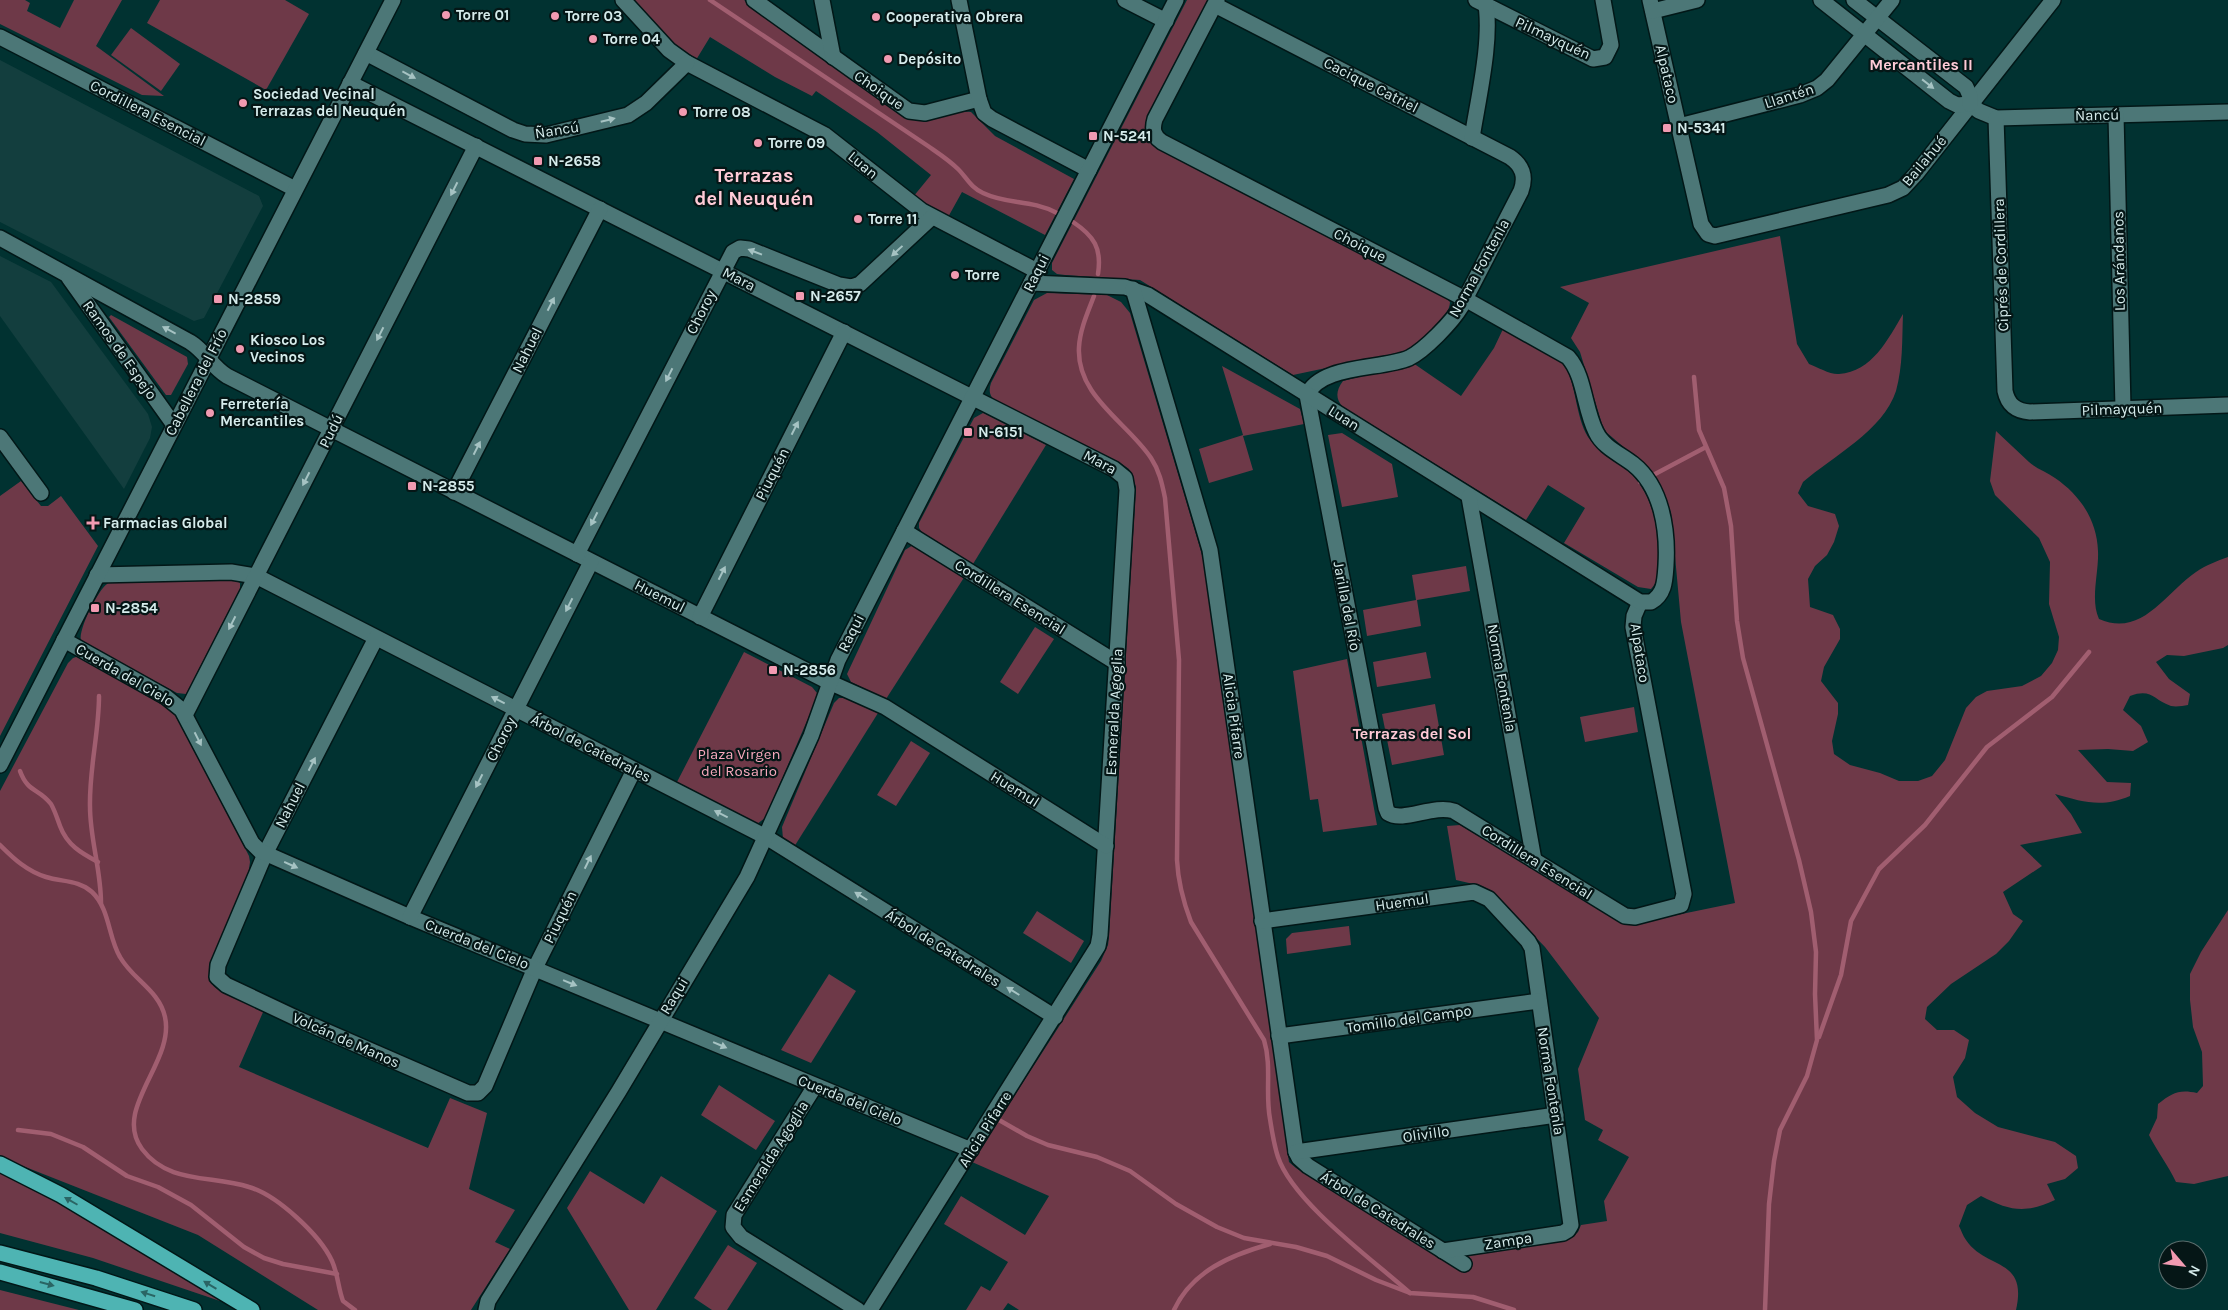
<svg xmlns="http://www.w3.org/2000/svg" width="2228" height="1310" font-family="Karla,sans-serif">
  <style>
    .built { fill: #133e3e }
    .green { fill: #6e3948 }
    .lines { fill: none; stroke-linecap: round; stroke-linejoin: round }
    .stream { stroke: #a15e70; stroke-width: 4.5 }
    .minor-casing { stroke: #021717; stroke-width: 18 }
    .highway-casing { stroke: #021717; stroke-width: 18 }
    .minor { stroke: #4c7777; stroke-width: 15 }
    .highway { stroke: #4eb4b3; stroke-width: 15 }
    .oneway { fill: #a6c3c3 }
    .oneway2 { fill: #2a6564 }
    .poi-dot { fill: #f19ab1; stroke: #051616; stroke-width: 2 }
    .labels { text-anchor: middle; stroke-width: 4.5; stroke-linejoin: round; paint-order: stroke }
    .poi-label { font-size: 15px; font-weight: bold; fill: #d6ecec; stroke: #051616; text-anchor: start }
    .street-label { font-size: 15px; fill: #d6ecec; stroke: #051616 }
    .park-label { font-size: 15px; fill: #f8a9bd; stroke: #051616 }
    .neighbourhood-label { font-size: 16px; font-weight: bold; fill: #ffcbd7; stroke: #051616 }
    .district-label { font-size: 20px; font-weight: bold; fill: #ffcbd7; stroke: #051616 }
  </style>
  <rect width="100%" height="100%" fill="#013231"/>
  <g class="built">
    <path d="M0,60L259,196L263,206L204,318L194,321L0,222Z"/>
    <path d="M0,256L51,282L148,414L152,427L150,438L124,489L0,316Z"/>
  </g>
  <g class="green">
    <path d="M0,0H25L30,3L27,11L60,28L74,0H122L96,46L164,96L142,95L0,24Z"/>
    <path d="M160,0H285L309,14L266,90L147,23Z"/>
    <path d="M633,0H744L899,114C927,128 944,109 971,112L995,136L1074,179L1045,235L962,192L947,219L913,197L931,175L877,132L816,91L812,96L775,77L710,37L696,60L681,51Z"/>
    <path d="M1187,0H1210L1147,132L1150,142L1157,148L1445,297L1450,302C1450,318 1419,344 1406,351L1293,375L1140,280L1065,275L1057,274L1052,270V263Z"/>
    <path d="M131,28L180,64L161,91L111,55Z"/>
    <path d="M1780,236L1797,344L1809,364C1817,367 1831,375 1839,374C1872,372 1888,339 1903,314C1902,340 1903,366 1896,391C1883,431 1833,456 1803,482L1798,493L1808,506L1835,514L1839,526L1834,542L1827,555L1815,566L1808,579L1810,607L1833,615L1840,629V639L1824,667L1821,681L1838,703V714L1832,741L1834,754L1850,765L1880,773L1899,781H1918L1932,776L1945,760L1966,708L1976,697L1987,691L2022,686L2041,676L2052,663L2058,650L2059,637L2049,604L2050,562L2039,538L1995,495L1990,481L1996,431C2007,441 2018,452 2029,462C2037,469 2047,472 2055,478C2080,495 2097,520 2098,551C2099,573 2090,599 2099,619C2142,638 2165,593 2196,572C2206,565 2217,561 2228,557V645L2223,648L2184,656L2167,655L2156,662L2169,679L2190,694L2188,705C2183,706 2176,707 2171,706C2153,700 2152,688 2130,696L2123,710L2141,726L2148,742L2133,751L2108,749L2078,750L2107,782L2131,783L2130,796C2102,808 2083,802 2055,794L2071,814L2082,833L2020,845L2042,866L2003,892L2013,914L2023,921L2009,941L1996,954L1951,984L1927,1007L1925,1019L1937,1030H1954L1969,1040L1965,1058L1953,1077L1957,1097L1975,1113L1998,1127L2055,1142L2076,1156L2078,1168L2065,1179L2047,1184L2055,1200C2025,1214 2010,1211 1981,1196L1967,1205L1959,1226C1961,1230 1963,1236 1966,1240C1986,1270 2028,1257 2016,1310H1019L1008,1303L1003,1310H966L981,1286L990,1291L1008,1262L944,1224L961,1196L1025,1235L1049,1196L972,1162L1101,961L1108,945L1109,937L1136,487L1129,469L1119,462L999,403C990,398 988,392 991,383L1034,300L1047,293L1107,295L1121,302L1130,313L1200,548L1206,570L1289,1162L1296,1168L1462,1272L1470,1258L1465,1255L1570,1239L1578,1232L1581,1225L1607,1221L1604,1201L1629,1157L1598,1140L1603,1130L1585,1120L1578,1069L1599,1018L1545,947L1491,891L1482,886L1456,880L1447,826L1460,825L1624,924H1633L1735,903L1681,622L1671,512L1648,468L1606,432L1602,424L1580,352L1571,338L1589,303L1560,287Z"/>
    <path d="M111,315L187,357L188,364L171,395H166L109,317Z"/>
    <path d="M1503,329L1564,364C1577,386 1575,415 1588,437C1596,449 1611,458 1623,467C1650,487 1659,523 1658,556C1658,567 1660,580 1651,589L1638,587L1564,543L1585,508L1548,485L1526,520L1343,407C1335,399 1336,390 1343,381L1413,363L1461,396L1494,348Z"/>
    <path d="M1222,366L1300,409L1304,424L1243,436L1253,470L1209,483L1199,449L1243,435Z"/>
    <path d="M983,413L1046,445L973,564L923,534L919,528V523L974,418Z"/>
    <path d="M1342,433L1392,464L1398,497L1342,507L1328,435Z"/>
    <path d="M21,481L41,506H48L61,496L98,546L0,736V496Z"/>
    <path d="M913,545L965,576L886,699L851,682L847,674L905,550Z"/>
    <path d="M1466,566L1470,591L1417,600L1421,626L1367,636L1363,610L1416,600L1412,575Z"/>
    <path d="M118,580H235L240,583V589L186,694L177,693L87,645L81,640C78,630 98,590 107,584C110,581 114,581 118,580Z"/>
    <path d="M1035,627L1054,639L1018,694L1000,682Z"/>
    <path d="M744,652L812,687L817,693L816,700L765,818L757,824L677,782Z"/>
    <path d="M1426,652L1431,678L1377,687L1373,662Z"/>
    <path d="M79,656L171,708L180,720L249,856L250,862L248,876L212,964C209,975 208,984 219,990L264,1010L239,1067L428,1148L450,1098L487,1113L469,1189L515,1210L495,1242L510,1249L471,1310H318L198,1235L0,1157V791L68,663L73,658Z"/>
    <path d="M1347,659L1377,825L1323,832L1318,799L1310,800L1293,671Z"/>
    <path d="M839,698H845L878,713L794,847L783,839L782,827L834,703Z"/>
    <path d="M1435,704L1444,755L1392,765L1382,714Z"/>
    <path d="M1634,707L1638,732L1585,742L1580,717Z"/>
    <path d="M911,741L930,753L896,806L877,795Z"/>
    <path d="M2228,910V1176L2194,1184L2176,1182C2168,1165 2157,1151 2149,1135L2157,1118L2158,1104C2172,1093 2179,1089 2197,1093L2203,1086L2202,1052L2193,1027L2190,1000V974L2201,952Z"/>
    <path d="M1037,911L1084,941L1071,963L1023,933Z"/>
    <path d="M1349,926L1351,945L1287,954L1286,939L1292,933Z"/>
    <path d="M829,974L856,991L811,1063L781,1050Z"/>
    <path d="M719,1085L775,1121L756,1150L701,1115Z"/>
    <path d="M0,1169L43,1192L223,1300L220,1301L93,1258L0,1233Z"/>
    <path d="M590,1171L644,1204L661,1176L717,1211L656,1310H629L567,1208Z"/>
    <path d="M728,1245L757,1263L727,1310H712L694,1298Z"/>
    <path d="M0,1290L79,1310H0Z"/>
  </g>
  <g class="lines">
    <g class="stream">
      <path d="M710,0L928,146C938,153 949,160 958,169C967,178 971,188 983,193C1008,205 1030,199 1057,213"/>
      <path d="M1073,222C1094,236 1102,248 1098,274"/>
      <path d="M1094,296C1088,312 1080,329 1079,347C1076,396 1127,422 1151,458C1159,470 1162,483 1165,498L1179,660L1177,860C1178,882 1183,901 1191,922L1264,1040C1272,1066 1265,1093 1270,1119C1272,1132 1274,1145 1278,1157C1293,1202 1373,1260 1410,1293"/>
      <path d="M1694,377L1699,430L1724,488L1731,526L1737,621L1743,658L1799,860L1811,912L1816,952L1815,994L1817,1040L1807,1076L1780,1130L1774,1161L1769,1204L1765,1310"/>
      <path d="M1640,482L1706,447"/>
      <path d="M99,696C99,733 89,769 90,807C90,839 101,870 101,903"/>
      <path d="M20,771C28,793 39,788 51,804C55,811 57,818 60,826C67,845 81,853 98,862"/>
      <path d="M0,845C14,859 27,871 46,877C62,882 79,880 92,892C110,909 108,937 120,957C133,980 159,990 165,1017C175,1062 112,1109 142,1149C168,1184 211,1175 249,1187C277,1195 320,1235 332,1261C338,1274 338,1288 343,1301L355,1310"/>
      <path d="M1819,1037L1841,975L1851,921L1879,869L1925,825L1987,747L2052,697L2089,652"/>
      <path d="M999,1120L1027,1136L1048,1145L1097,1157L1130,1171L1176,1204L1217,1227L1244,1238L1296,1247L1327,1256L1376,1280L1410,1293L1473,1297L1514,1310"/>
      <path d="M18,1130L51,1134L83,1147L127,1176L158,1187L191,1205L244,1247L264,1258L283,1264L337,1274"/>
      <path d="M1174,1310C1192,1271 1231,1255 1270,1244"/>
    </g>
    <defs>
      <g id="minor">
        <path d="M623,0L669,50L687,63L825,135L922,211L1037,271"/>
        <path d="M754,0L909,111L925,113L979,99"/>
        <path d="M822,0L833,57"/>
        <path d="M959,0L979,99L984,113L992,119L1089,170"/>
        <path d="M1125,0L1166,21"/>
        <path d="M1476,0L1593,59L1605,57L1611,45L1603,0"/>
        <path d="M1650,0L1701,224L1708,234L1715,236L1888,195L1903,188L1916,174L2053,0"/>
        <path d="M1821,0L1949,101L1957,105L1970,104L1979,111L1996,118L2228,112"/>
        <path d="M1854,0L1966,87L1970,96V104"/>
        <path d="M1215,5L1510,157C1523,166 1526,177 1521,191L1461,307C1452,322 1425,350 1409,358C1381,370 1321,364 1307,395L1386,808L1388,813C1403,823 1433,804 1454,811L1625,916L1635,917L1681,905L1684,894L1633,627L1634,616L1640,602"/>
        <path d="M1653,11L1697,0"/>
        <path d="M0,37L295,189"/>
        <path d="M366,53L513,130L525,134L546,135L628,115L646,103L687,63"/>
        <path d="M350,83L1114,469L1125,478L1127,490L1100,935L1098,946L870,1310"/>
        <path d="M2116,115L2123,408"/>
        <path d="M1996,118L2005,391C2008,405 2016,411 2030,412L2228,405"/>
        <path d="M1679,126L1800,95L1817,88L1827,80L1892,0"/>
        <path d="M1472,138C1478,99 1493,37 1485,0"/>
        <path d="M0,238L190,342C205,351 212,367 227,376L829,682L885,707L1106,846"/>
        <path d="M69,278L174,425"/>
        <path d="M1031,283L1125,287L1148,295L1640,602H1651C1665,594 1665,580 1666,565C1668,530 1662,487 1633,464C1620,454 1603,447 1596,432C1584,409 1585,376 1568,357L1465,299L1162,142C1153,136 1152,129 1155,119L1217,0"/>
        <path d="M1133,289L1210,550L1296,1152L1299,1158L1308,1166L1464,1264"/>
        <path d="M0,437L41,493"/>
        <path d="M454,492L600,209"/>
        <path d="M1469,497L1534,860"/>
        <path d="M904,531L1117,663"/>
        <path d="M577,554L733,252L740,248L749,249L839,285L851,287L860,284L932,217"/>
        <path d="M97,575L231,572L256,576L766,837L1055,1017"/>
        <path d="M700,617L844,332"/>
        <path d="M376,638L265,854L218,965L217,977L226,985L298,1019L468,1093H478L485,1086L535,968L634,770"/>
        <path d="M64,640L166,697L182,710L252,843L260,851L410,917L971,1150"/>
        <path d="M185,715L476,146"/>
        <path d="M0,765L393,0"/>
        <path d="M410,917L591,562"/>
        <path d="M1262,921L1474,892L1489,899L1528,941L1532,948L1571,1225L1568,1230L1563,1233L1443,1251"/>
        <path d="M1279,1036L1539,1001"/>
        <path d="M815,1086L734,1215L733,1227L741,1237L858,1310"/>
        <path d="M1296,1152L1556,1115"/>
        <path d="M486,1310L488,1301L619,1091L747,877L811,736L838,660L1176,0"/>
      </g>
      <g id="highway">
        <path d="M0,1164L61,1195L252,1310"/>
        <path d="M0,1253L96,1278L194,1310"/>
        <path d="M0,1272L135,1310"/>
      </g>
    </defs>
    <use href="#minor" class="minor-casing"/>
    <use href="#highway" class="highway-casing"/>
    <use href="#minor" class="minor"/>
    <use href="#highway" class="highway"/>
  </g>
  <defs><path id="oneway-solid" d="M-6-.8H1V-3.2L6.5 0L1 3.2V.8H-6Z" transform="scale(1.25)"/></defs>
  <g class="oneway">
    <use href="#oneway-solid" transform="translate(409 75) rotate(28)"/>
    <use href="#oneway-solid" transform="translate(1928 84) rotate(38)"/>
    <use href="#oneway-solid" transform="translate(608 120) rotate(-14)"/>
    <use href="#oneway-solid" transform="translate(454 189) rotate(117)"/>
    <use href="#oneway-solid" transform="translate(897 251) rotate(137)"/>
    <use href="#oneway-solid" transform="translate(755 252) rotate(-159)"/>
    <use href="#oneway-solid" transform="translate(551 304) rotate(-63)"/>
    <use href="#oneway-solid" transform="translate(169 330) rotate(-152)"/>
    <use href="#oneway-solid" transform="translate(380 334) rotate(117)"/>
    <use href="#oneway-solid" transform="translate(669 375) rotate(117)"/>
    <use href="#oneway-solid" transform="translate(795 428) rotate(-63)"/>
    <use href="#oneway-solid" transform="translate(477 448) rotate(-63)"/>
    <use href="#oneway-solid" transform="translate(306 479) rotate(117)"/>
    <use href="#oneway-solid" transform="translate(594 519) rotate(117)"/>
    <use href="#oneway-solid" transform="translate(722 573) rotate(-63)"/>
    <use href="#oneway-solid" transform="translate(569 605) rotate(117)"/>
    <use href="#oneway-solid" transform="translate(232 623) rotate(117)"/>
    <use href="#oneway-solid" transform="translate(498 700) rotate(-153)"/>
    <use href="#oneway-solid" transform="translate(198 739) rotate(63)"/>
    <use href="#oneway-solid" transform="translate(312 764) rotate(-63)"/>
    <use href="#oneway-solid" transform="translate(479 781) rotate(117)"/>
    <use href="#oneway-solid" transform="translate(721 814) rotate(-153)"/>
    <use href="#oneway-solid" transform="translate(588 862) rotate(-64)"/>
    <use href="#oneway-solid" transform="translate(291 865) rotate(24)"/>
    <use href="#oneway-solid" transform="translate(861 896) rotate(-148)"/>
    <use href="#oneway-solid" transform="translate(570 983) rotate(22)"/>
    <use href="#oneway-solid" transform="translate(1013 991) rotate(-148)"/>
    <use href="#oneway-solid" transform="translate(720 1045) rotate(23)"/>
  </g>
  <g class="oneway2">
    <use href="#oneway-solid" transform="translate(71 1201) rotate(-150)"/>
    <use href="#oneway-solid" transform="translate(47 1284) rotate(15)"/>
    <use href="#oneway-solid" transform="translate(210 1285) rotate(-149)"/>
    <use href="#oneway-solid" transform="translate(148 1294) rotate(-162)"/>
  </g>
  <g class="poi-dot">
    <circle cx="446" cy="15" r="5"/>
    <circle cx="555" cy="16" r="5"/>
    <circle cx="876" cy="17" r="5"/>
    <circle cx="593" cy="39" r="5"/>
    <circle cx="888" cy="59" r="5"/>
    <circle cx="243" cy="103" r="5"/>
    <circle cx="683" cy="112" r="5"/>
    <rect x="1662" y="123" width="10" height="10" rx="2.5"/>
    <rect x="1088" y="131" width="10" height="10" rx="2.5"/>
    <circle cx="758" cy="143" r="5"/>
    <rect x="533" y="156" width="10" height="10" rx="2.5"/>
    <circle cx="858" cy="219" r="5"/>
    <circle cx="955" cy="275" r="5"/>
    <rect x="795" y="291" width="10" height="10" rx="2.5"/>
    <rect x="213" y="294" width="10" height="10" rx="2.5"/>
    <circle cx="240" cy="349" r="5"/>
    <circle cx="210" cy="413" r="5"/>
    <rect x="963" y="427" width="10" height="10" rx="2.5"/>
    <rect x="407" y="481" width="10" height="10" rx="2.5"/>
    <path d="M90.5 515.5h5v5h5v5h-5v5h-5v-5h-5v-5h5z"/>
    <rect x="90" y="603" width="10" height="10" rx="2.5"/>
    <rect x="768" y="665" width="10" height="10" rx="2.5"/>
  </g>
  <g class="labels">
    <g class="poi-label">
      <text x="456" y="20">Torre 01</text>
      <text x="565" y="21">Torre 03</text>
      <text x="886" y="22">Cooperativa Obrera</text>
      <text x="603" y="44">Torre 04</text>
      <text x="898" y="64">Depósito</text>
      <text x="253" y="99">Sociedad Vecinal<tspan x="253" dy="17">Terrazas del Neuquén</tspan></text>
      <text x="693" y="117">Torre 08</text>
      <text x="1677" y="133">N-5341</text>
      <text x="1103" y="141">N-5241</text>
      <text x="768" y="148">Torre 09</text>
      <text x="548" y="166">N-2658</text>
      <text x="868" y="224">Torre 11</text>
      <text x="965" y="280">Torre</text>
      <text x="810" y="301">N-2657</text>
      <text x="228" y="304">N-2859</text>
      <text x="250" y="345">Kiosco Los<tspan x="250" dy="17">Vecinos</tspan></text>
      <text x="220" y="409">Ferretería<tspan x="220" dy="17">Mercantiles</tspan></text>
      <text x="978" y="437">N-6151</text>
      <text x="422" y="491">N-2855</text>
      <text x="103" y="528">Farmacias Global</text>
      <text x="105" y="613">N-2854</text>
      <text x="783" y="675">N-2856</text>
    </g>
    <g class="street-label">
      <text transform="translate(1553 38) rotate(25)" y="5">Pilmayquén</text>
      <text transform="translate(1667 74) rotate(77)" y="5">Alpataco</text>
      <text transform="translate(1371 85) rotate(27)" y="5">Cacique Catriel</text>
      <text transform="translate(879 90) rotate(35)" y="5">Choique</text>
      <text transform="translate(1789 96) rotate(-18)" y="5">Llantén</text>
      <text transform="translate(148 113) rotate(27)" y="5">Cordillera Esencial</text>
      <text transform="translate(2097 115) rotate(-1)" y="5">Ñancú</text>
      <text transform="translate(557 130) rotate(-9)" y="5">Ñancú</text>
      <text transform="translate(1924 161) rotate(-50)" y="5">Bailahué</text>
      <text transform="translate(863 165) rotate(40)" y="5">Luan</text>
      <text transform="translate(1360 245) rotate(27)" y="5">Choique</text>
      <text transform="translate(2119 261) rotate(-91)" y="5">Los Arándanos</text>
      <text transform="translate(2001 265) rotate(-92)" y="5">Ciprés de Cordillera</text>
      <text transform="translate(1479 268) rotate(-61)" y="5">Norma Fontenla</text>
      <text transform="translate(1036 273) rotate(-63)" y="5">Raqui</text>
      <text transform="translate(739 279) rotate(27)" y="5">Mara</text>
      <text transform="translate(701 312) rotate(-63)" y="5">Choroy</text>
      <text transform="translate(120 350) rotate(55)" y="5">Ramos de Espejo</text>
      <text transform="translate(527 350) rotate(-63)" y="5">Nahuel</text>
      <text transform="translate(196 382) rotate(-63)" y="5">Cabellera del Frío</text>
      <text transform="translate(2122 409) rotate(-2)" y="5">Pilmayquén</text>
      <text transform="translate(1344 418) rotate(32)" y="5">Luan</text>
      <text transform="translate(331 431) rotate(-63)" y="5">Pudú</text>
      <text transform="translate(1100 462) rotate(28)" y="5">Mara</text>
      <text transform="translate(772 474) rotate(-63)" y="5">Piuquén</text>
      <text transform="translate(660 596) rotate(27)" y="5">Huemul</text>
      <text transform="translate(1010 597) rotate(32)" y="5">Cordillera Esencial</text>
      <text transform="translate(1347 606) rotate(79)" y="5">Jarilla del Río</text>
      <text transform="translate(851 633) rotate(-63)" y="5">Raqui</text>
      <text transform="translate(1640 653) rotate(81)" y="5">Alpataco</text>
      <text transform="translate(125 675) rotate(30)" y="5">Cuerda del Cielo</text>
      <text transform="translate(1502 678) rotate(80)" y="5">Norma Fontenla</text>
      <text transform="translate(1114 712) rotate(-87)" y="5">Esmeralda Agoglia</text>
      <text transform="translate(1234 716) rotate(82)" y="5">Alicia Pifarre</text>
      <text transform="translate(501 739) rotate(-63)" y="5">Choroy</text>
      <text transform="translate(591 748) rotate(27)" y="5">Árbol de Catedrales</text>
      <text transform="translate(1015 789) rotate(32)" y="5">Huemul</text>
      <text transform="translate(290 805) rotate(-63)" y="5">Nahuel</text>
      <text transform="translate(1537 862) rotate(32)" y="5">Cordillera Esencial</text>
      <text transform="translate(1402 902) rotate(-8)" y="5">Huemul</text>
      <text transform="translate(560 917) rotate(-64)" y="5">Piuquén</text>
      <text transform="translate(477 944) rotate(22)" y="5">Cuerda del Cielo</text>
      <text transform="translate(943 948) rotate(32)" y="5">Árbol de Catedrales</text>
      <text transform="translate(674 996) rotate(-59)" y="5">Raqui</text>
      <text transform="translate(1409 1019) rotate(-8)" y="5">Tomillo del Campo</text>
      <text transform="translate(346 1040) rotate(24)" y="5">Volcán de Manos</text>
      <text transform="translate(1551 1081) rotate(81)" y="5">Norma Fontenla</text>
      <text transform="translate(850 1100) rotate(22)" y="5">Cuerda del Cielo</text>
      <text transform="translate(985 1129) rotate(-58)" y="5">Alicia Pifarre</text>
      <text transform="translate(1426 1134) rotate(-8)" y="5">Olivillo</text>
      <text transform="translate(771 1156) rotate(-58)" y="5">Esmeralda Agoglia</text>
      <text transform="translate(1378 1210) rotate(32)" y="5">Árbol de Catedrales</text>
      <text transform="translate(1508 1241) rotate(-9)" y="5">Zampa</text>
    </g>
    <g class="park-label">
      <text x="739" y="759">Plaza Virgen<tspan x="739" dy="17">del Rosario</tspan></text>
    </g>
    <g class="neighbourhood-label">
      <text x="1921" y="70">Mercantiles II</text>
      <text x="1412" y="739">Terrazas del Sol</text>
    </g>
    <g class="district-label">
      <text x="754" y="182">Terrazas<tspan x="754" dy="23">del Neuquén</tspan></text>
    </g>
  </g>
  <g transform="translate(2183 1265) rotate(118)"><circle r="24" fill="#051616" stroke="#596c6c"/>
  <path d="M0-4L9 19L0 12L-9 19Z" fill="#f19ab1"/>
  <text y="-8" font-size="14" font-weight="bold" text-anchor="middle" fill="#d6ecec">N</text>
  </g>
</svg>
